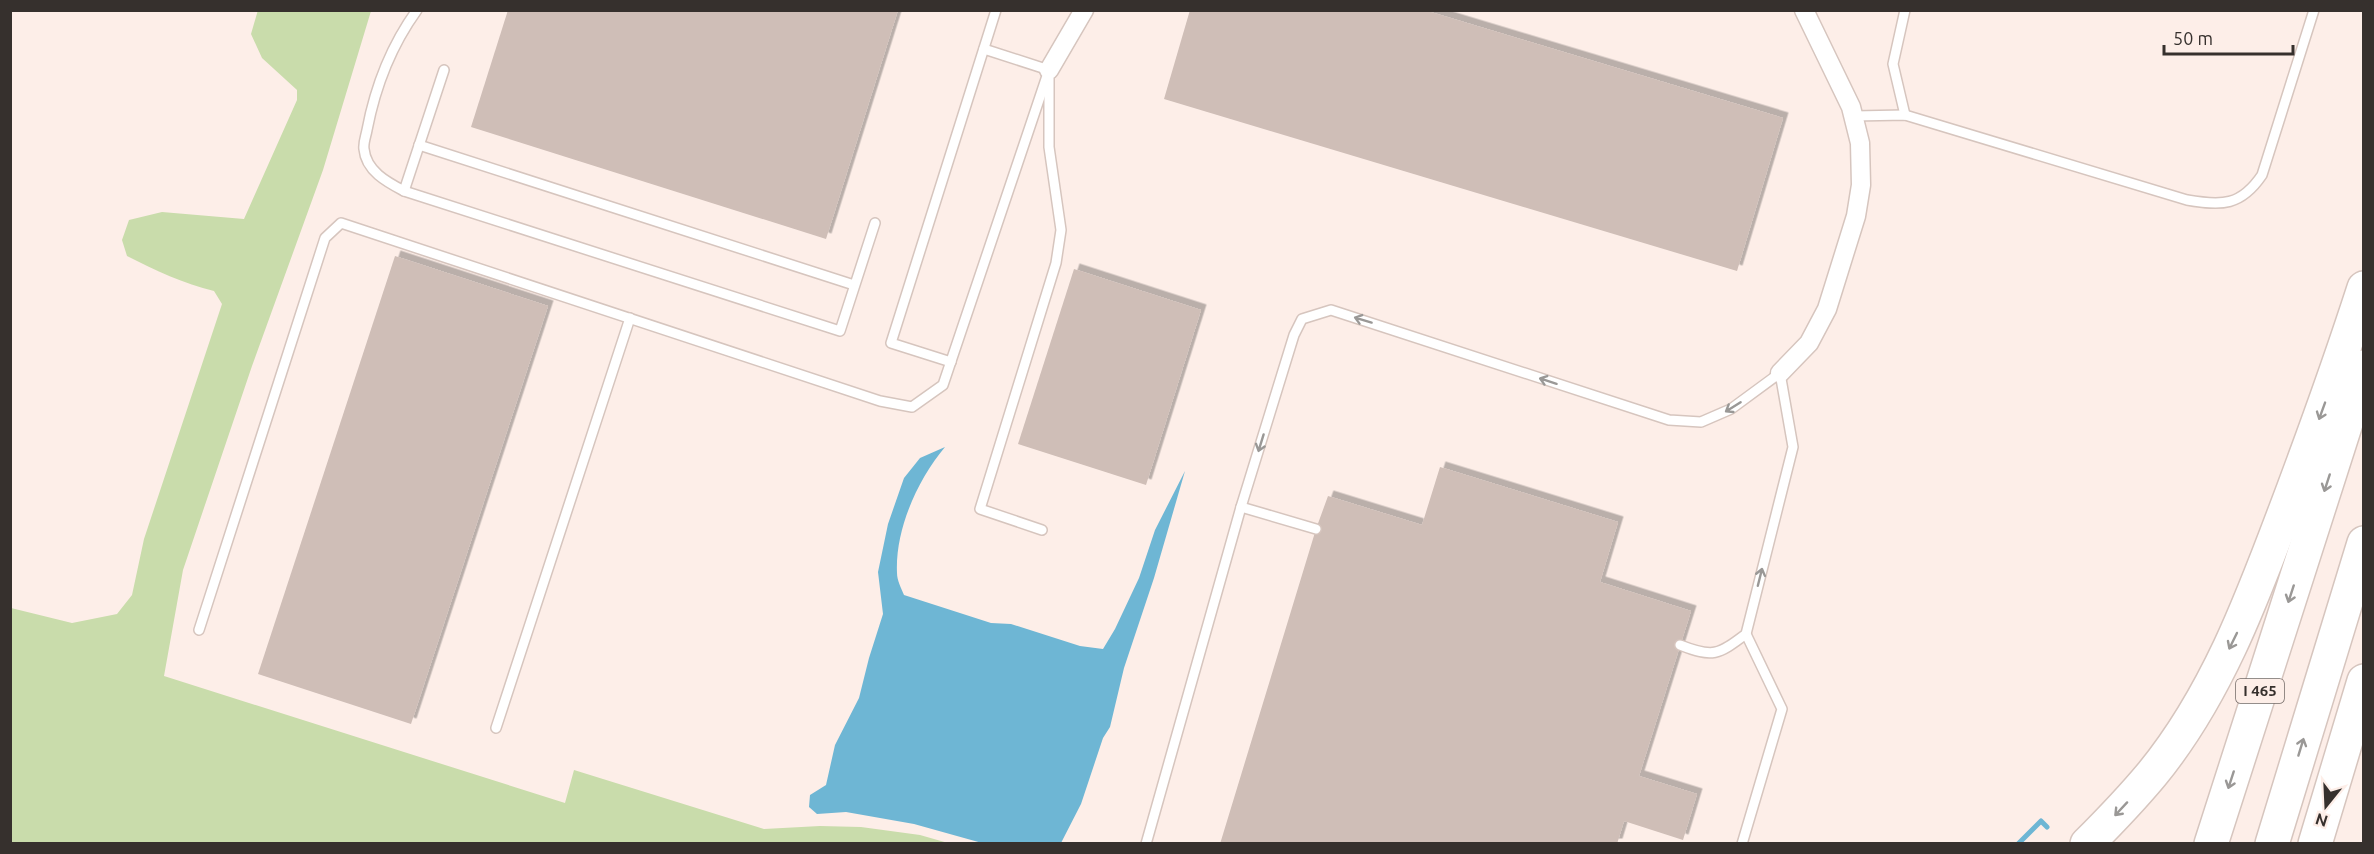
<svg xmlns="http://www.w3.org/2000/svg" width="2374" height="854" font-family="Ubuntu,sans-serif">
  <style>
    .green { fill: #c9dcab }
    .water { fill: #6eb6d4 }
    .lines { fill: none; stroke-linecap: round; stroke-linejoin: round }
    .stream { stroke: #6eb6d4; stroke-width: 5 }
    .building { fill: #cfbeb7; filter: url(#shadow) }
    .lane-casing { stroke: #d6c5be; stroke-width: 12 }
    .street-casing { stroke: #d6c5be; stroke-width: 21 }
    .highway-casing { stroke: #d6c5be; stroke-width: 36 }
    .lane { stroke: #fff; stroke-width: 9 }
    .street { stroke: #fff; stroke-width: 18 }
    .highway { stroke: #fff; stroke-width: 33 }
    .oneway { stroke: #9a9896 }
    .labels { text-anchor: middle; stroke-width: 6; stroke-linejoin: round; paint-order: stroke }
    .shield { fill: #fdeee8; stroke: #726965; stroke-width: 1.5 }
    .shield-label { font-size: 15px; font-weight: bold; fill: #36302d }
  </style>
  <defs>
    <filter id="shadow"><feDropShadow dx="5.5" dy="-5.5" stdDeviation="0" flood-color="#0004"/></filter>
  </defs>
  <rect width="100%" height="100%" fill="#fdeee8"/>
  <path class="green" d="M258,10L371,11L323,170L252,366L183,570L164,676L565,803L574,770L764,829L820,826L861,827L920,835L948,843H11V608L72,623L117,614L132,595L144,539L222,304L214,291C184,284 155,270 127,256L122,240L129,220L162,212L244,219L297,100V90L262,58L251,34Z"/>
  <path class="water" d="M945,447C918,479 895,529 897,573C897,580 901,588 904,595L991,623L1011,624L1080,646L1103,649L1115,629L1139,578L1155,530L1185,471L1154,578L1124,668L1110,727L1103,738L1081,804L1061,843H982L914,824L846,812L817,814L809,807L810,795L826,785L835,745L859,698L869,658L883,614L878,572L888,524L904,478L920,458Z"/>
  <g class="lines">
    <path class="stream" d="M2018,844L2041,821L2047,827"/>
  </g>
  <g class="building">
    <path d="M508,10H898L826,239L471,127Z"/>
    <path d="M1190,10H1424L1783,118L1737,271L1164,99Z"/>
    <path d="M395,256L548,306L411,724L258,674Z"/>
    <path d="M1074,269L1201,310L1146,485L1018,444Z"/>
    <path d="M1440,467L1618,522L1600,582L1691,611L1639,776L1697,794L1683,840L1624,821L1617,844H1220L1316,529L1328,496L1422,525Z"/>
  </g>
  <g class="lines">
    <defs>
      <g id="lane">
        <path d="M417,10C391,46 375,88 367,130C366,136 363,143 364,149C366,171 387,182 404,191L840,331L875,223"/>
        <path d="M1905,10L1893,64L1905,115"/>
        <path d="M984,49L1049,70"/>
        <path d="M1854,116L1905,115L2187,200C2222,206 2241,206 2262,175L2314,10"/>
        <path d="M419,145L854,285"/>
        <path d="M404,191L444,70"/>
        <path d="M951,362L891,343L996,10"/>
        <path d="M1241,507L1316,529"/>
        <path d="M1042,530L980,509L1056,263L1061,230L1049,147V78"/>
        <path d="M199,630L325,238L341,223L880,401L912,407L943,385L1049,70"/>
        <path d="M496,728L630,318"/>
        <path d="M1146,844L1241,507L1294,335L1302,319L1331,310L1669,420L1701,422L1731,409L1780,373L1793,447L1746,634C1718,655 1713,658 1680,645"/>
        <path d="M1742,844L1782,709L1746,634"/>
      </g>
      <g id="street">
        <path d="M1049,70L1084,10"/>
        <path d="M1780,373L1809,343L1827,309L1856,216L1861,185L1860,143L1851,107L1804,10"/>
      </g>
      <g id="highway">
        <path d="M2087,844C2110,821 2132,798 2152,774C2220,691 2256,588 2293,490C2318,423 2342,356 2364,288"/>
        <path d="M2211,844L2364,367"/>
        <path d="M2272,844L2364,543"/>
        <path d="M2315,844L2364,681"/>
      </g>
    </defs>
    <use href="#lane" class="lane-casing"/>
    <use href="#street" class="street-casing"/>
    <use href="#highway" class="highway-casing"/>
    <use href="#lane" class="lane"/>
    <use href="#street" class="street"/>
    <use href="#highway" class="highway"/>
  </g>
  <defs><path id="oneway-shaft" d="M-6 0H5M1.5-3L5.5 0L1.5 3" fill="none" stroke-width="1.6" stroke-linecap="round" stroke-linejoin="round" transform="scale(1.5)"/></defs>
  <g class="oneway">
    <use href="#oneway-shaft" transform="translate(1363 320) rotate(-163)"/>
    <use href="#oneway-shaft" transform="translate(1548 381) rotate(-162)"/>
    <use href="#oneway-shaft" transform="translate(1733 407) rotate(148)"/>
    <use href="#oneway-shaft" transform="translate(2322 411) rotate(110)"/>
    <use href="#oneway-shaft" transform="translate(1261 443) rotate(107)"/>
    <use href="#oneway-shaft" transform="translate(2327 483) rotate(108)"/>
    <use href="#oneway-shaft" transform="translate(1760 577) rotate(-76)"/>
    <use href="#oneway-shaft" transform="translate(2291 594) rotate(108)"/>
    <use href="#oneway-shaft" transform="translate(2233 641) rotate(116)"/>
    <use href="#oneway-shaft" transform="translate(2301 747) rotate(-73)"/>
    <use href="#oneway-shaft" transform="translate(2231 780) rotate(108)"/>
    <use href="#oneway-shaft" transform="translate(2121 809) rotate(133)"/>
  </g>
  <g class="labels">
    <rect class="shield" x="2236" y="679" width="48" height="24" rx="4.5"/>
    <g class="shield-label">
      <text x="2260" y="696">I 465</text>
    </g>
  </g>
  <rect width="2374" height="854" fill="none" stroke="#36302d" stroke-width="24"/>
  <g transform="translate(2326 806) rotate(198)" stroke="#fdeee8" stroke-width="4.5" paint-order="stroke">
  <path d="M0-4.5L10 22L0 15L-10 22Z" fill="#36302d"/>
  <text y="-9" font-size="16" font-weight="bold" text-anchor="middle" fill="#36302d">N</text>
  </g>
  <path d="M2164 45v9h129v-9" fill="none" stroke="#36302d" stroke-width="3"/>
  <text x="2173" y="45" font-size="18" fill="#36302d" stroke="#fdeee8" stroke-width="4.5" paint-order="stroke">50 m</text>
</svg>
